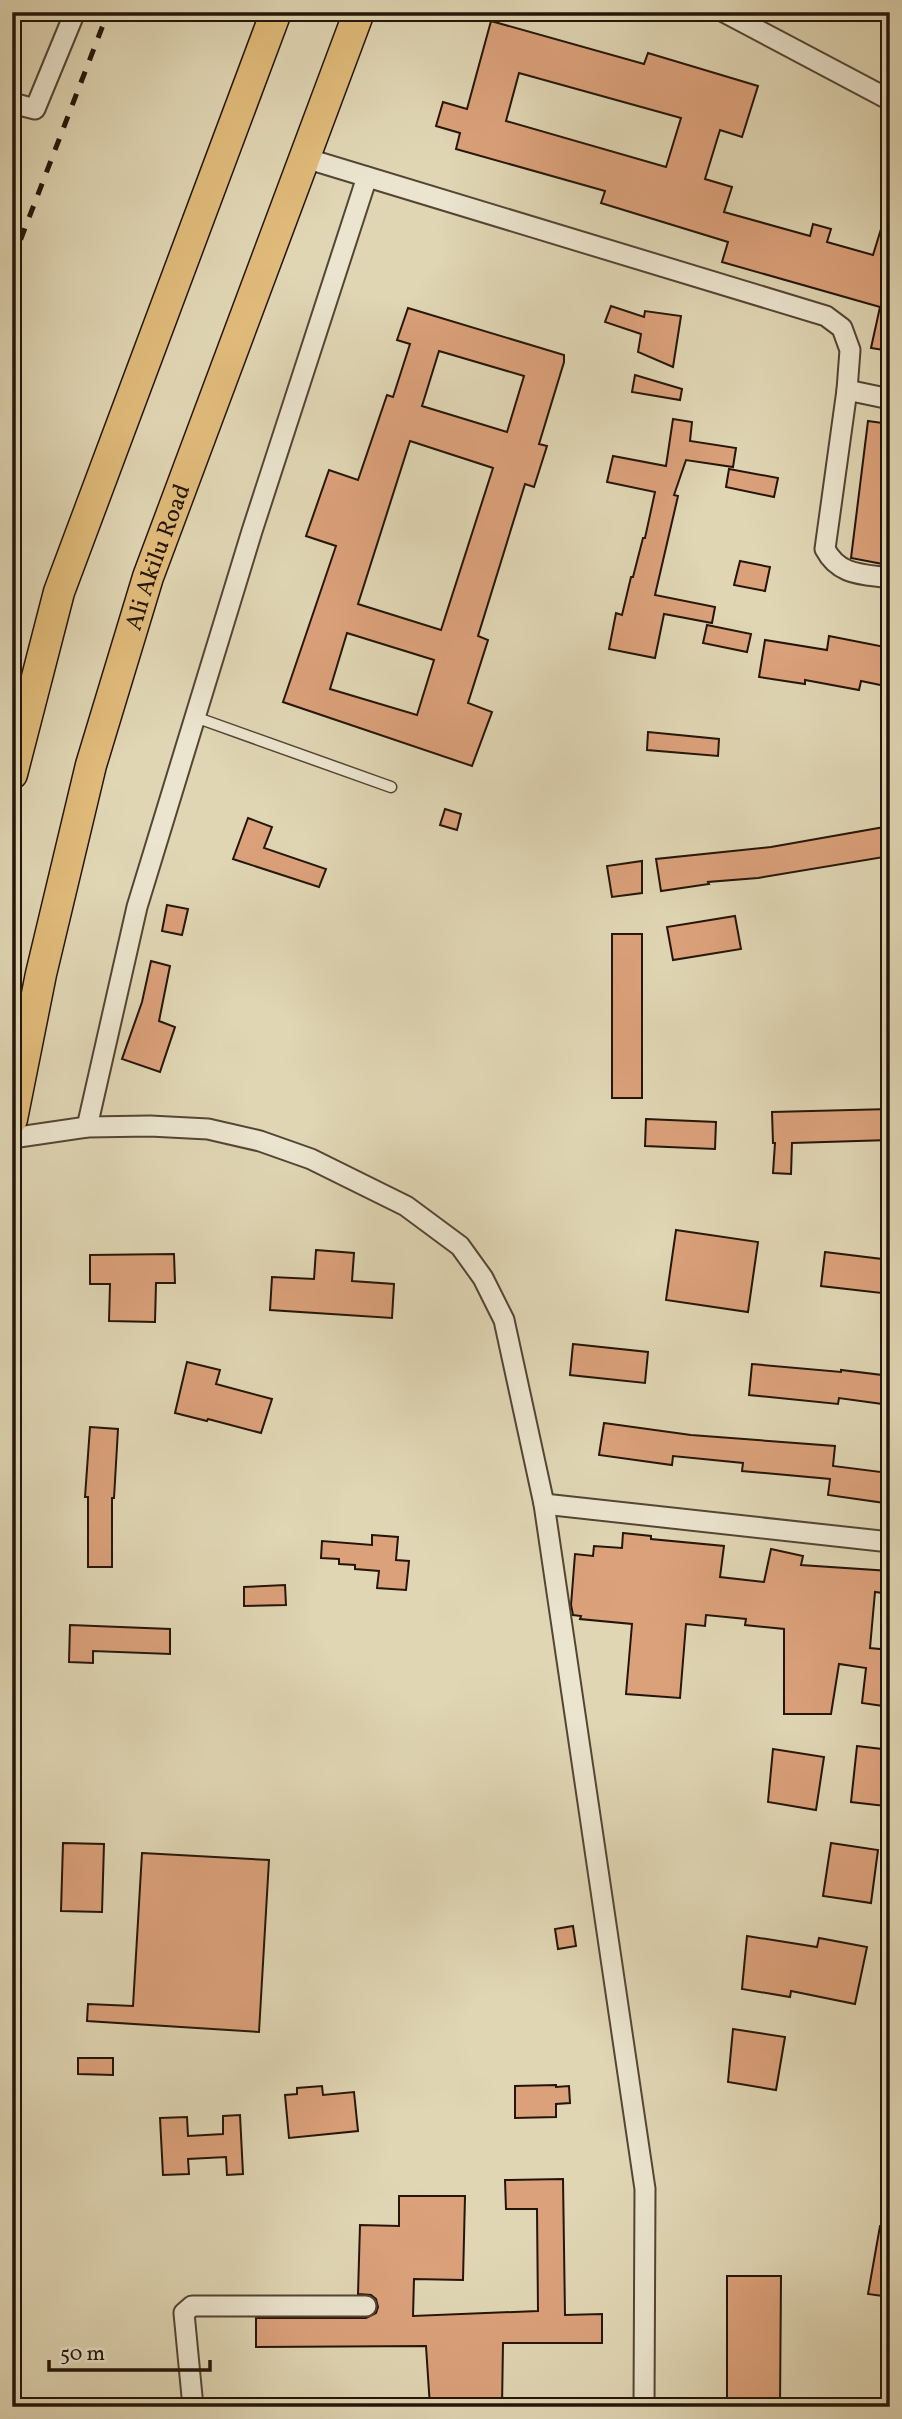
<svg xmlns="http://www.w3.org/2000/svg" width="902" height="2419" font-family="Vollkorn,serif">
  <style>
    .building { fill: #dba17b; stroke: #251508; stroke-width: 2; fill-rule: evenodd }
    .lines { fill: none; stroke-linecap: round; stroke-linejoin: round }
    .service-casing { stroke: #544533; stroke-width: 13 }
    .minor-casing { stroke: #544533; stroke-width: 23 }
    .primary-casing { stroke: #251508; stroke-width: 33 }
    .service { stroke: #ebe4ce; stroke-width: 10 }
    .minor { stroke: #ebe4ce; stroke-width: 19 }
    .primary { stroke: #e0bb7a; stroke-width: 30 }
    .rail { stroke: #251508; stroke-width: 5; stroke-dasharray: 12 12; stroke-linecap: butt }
    .labels { text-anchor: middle; stroke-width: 5; stroke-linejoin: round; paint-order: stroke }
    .street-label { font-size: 24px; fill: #251508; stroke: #ebe4ce }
  </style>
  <rect width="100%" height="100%" fill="#e0d6b4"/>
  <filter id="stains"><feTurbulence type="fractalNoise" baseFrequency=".00286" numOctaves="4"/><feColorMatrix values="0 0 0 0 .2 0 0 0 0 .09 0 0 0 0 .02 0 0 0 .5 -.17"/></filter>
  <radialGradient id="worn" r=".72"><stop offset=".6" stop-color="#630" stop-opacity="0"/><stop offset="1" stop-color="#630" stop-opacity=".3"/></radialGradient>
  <g class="building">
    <path d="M491,21L644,64L648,53L758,86L742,137L720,130L705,179L732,187L724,212L810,236L813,224L831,229L827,242L873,255L885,216H890V351L871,348L880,307L722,262L728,242L601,203L605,191L456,149L460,133L436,126L443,102L467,109ZM519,73L681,118L666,167L506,121Z"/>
    <path d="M611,306L644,317L645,311L681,316L673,367L638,352L641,334L605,322Z"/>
    <path d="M408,308L564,355V362L539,444L547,446L534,487L525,484L478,636L488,640L468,703L492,712L472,766L283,702L336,546L306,536L329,470L358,480L387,395L393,397L410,344L397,340ZM439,351L524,376L507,432L422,406ZM410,441L493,468L441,630L358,604ZM347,633L434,660L417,715L330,689Z"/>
    <path d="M635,375L682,389L680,400L632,392Z"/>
    <path d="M673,419L692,422L690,441L736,448L733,467L686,460L674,495L678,496L655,595L715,607L712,623L664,614L655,658L609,649L616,613L622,615L631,577H633L643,538H645L655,492L607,482L613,456L666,466Z"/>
    <path d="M868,421L890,424V552L888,565L851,558Z"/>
    <path d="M729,469L778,478L774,497L726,487Z"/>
    <path d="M740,561L770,567L765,591L734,585Z"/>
    <path d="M707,625L751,634L747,652L703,643Z"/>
    <path d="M829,636L890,648V687L861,681L859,690L805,680V684L759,677L765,640L827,650Z"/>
    <path d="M648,732L719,739L718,756L647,750Z"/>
    <path d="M445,809L461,814L457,830L440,825Z"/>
    <path d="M248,818L272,827L264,848L326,869L319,887L233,859Z"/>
    <path d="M890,826V856L758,878L708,882L709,884L661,891L656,859L771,847Z"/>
    <path d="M642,861V893L612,897L607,866Z"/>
    <path d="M167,905L188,909L182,935L162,931Z"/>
    <path d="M735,916L741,949L673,960L667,927Z"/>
    <rect x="612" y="934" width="30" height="164"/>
    <path d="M151,961L170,966L159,1021L175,1027L160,1072L122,1059L142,1002Z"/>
    <path d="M890,1109V1140L792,1143L791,1174L773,1173L775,1143H773L772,1112Z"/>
    <path d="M646,1119L716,1122L715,1149L645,1146Z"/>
    <path d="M676,1230L758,1242L748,1312L666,1300Z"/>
    <path d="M316,1250L354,1253L352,1281L394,1284L392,1318L270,1310L272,1277L314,1279Z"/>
    <path d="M825,1252L890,1260V1294L821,1286Z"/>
    <path d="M174,1254L175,1283H156L155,1322L109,1321L110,1284H90V1255Z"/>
    <path d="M573,1344L648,1352L645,1383L570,1375Z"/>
    <path d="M187,1362L220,1370L216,1384L272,1399L261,1433L208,1419L207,1421L175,1413Z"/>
    <path d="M752,1364L841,1372V1370L890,1376V1405L839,1398L838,1404L749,1395Z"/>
    <path d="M604,1423L691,1435L835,1446L833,1466L889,1473L885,1503L828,1495L830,1479L742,1471L743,1463L673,1456L672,1465L599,1455Z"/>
    <path d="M90,1427L118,1429L114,1498H112V1567H88V1497H85Z"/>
    <path d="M623,1533L651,1536V1539L724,1546L720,1577L764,1582L771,1549L803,1556L801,1565L890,1571V1594L875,1592L870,1648L890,1650V1707L862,1703L866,1668L839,1664L831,1714H784V1629L745,1625L746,1619L706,1615L705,1626L686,1624L680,1698L626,1694L632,1624L580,1619L581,1616L573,1615L571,1605L575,1554L593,1556L594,1546L622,1548Z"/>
    <path d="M372,1535L398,1537L396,1560L409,1561L406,1590L377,1588L379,1571L355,1569V1565L339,1564V1559L321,1558L322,1541L372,1545Z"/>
    <path d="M285,1585L286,1605L244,1606V1587Z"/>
    <path d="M70,1625L170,1629V1654L93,1651V1663L69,1662Z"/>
    <path d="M857,1746L890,1750L885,1806L851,1802Z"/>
    <path d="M773,1749L824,1757L816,1810L768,1802Z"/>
    <path d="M63,1843L104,1844L102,1912L61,1911Z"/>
    <path d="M831,1843L878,1850L871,1903L823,1896Z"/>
    <path d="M142,1853L269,1860L259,2032L87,2021L88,2004L133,2006Z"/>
    <path d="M573,1926L576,1946L558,1949L555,1929Z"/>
    <path d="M747,1936L817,1947L819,1938L867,1947L855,2004L791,1991L790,1997L742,1989Z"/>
    <path d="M733,2029L785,2037L776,2090L728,2082Z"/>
    <path d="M78,2058H113V2075L78,2074Z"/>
    <path d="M556,2085V2087L569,2086L570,2103L556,2104V2117L515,2118V2086Z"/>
    <path d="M322,2086L323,2095L354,2092L358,2131L289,2138L285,2095L297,2094V2088Z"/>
    <path d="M240,2115L243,2174L227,2175L226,2157L188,2159L189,2174L163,2175L160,2118L187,2117L188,2136L223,2134V2116Z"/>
    <path d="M563,2179L565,2315L602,2314V2343H503L502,2407H430L426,2346L256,2347V2318H366L376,2313L378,2307L376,2299L371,2295L358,2294L360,2225L399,2226V2196H465L463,2280L414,2279L413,2316L538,2311L537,2209H506L505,2180Z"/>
    <path d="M880,2226L890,2227V2297L868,2294Z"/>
    <path d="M727,2276H781L780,2407H727Z"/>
  </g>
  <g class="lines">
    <defs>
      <path id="service" d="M195,717L391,787"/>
      <g id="minor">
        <path d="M724,12L890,100"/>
        <path d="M12,103L35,109L75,12"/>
        <path d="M305,158L826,316L842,328L850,350L847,390L825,549C839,576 863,574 890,578"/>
        <path d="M847,390L890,399"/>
        <path d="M87,1127L137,907L252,531L367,177"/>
        <path d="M12,1138L87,1127L150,1126L208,1129L260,1141L311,1159L406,1206L460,1246L483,1278L504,1320L544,1504L645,2189L644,2407"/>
        <path d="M544,1504L890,1542"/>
        <path d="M193,2407L184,2313L192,2306H366"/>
      </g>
      <g id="primary">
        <path d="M12,774L59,592L276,12"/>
        <path id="s1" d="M12,1119L41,974L91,765L148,577L359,12"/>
      </g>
    </defs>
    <use href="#service" class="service-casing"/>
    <use href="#minor" class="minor-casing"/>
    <use href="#primary" class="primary-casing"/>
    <use href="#service" class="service"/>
    <use href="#minor" class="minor"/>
    <use href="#primary" class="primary"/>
    <path class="rail" d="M12,262L108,12"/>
  </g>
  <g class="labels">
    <g class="street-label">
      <text dy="8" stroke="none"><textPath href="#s1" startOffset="581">Ali Akilu Road</textPath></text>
    </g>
  </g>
  <rect width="902" height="2419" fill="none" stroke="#e0d6b4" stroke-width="42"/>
  <rect x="14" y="14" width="874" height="2391" fill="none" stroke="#251508" stroke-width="3.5"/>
  <rect x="21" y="21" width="860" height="2377" fill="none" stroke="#251508" stroke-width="2"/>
  <path d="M49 2360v10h161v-10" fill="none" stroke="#251508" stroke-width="3.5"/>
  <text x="60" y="2360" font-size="21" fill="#251508" stroke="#ebe4ce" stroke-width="5" paint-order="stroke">50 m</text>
  <rect width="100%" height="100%" filter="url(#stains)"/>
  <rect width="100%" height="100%" fill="url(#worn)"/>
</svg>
